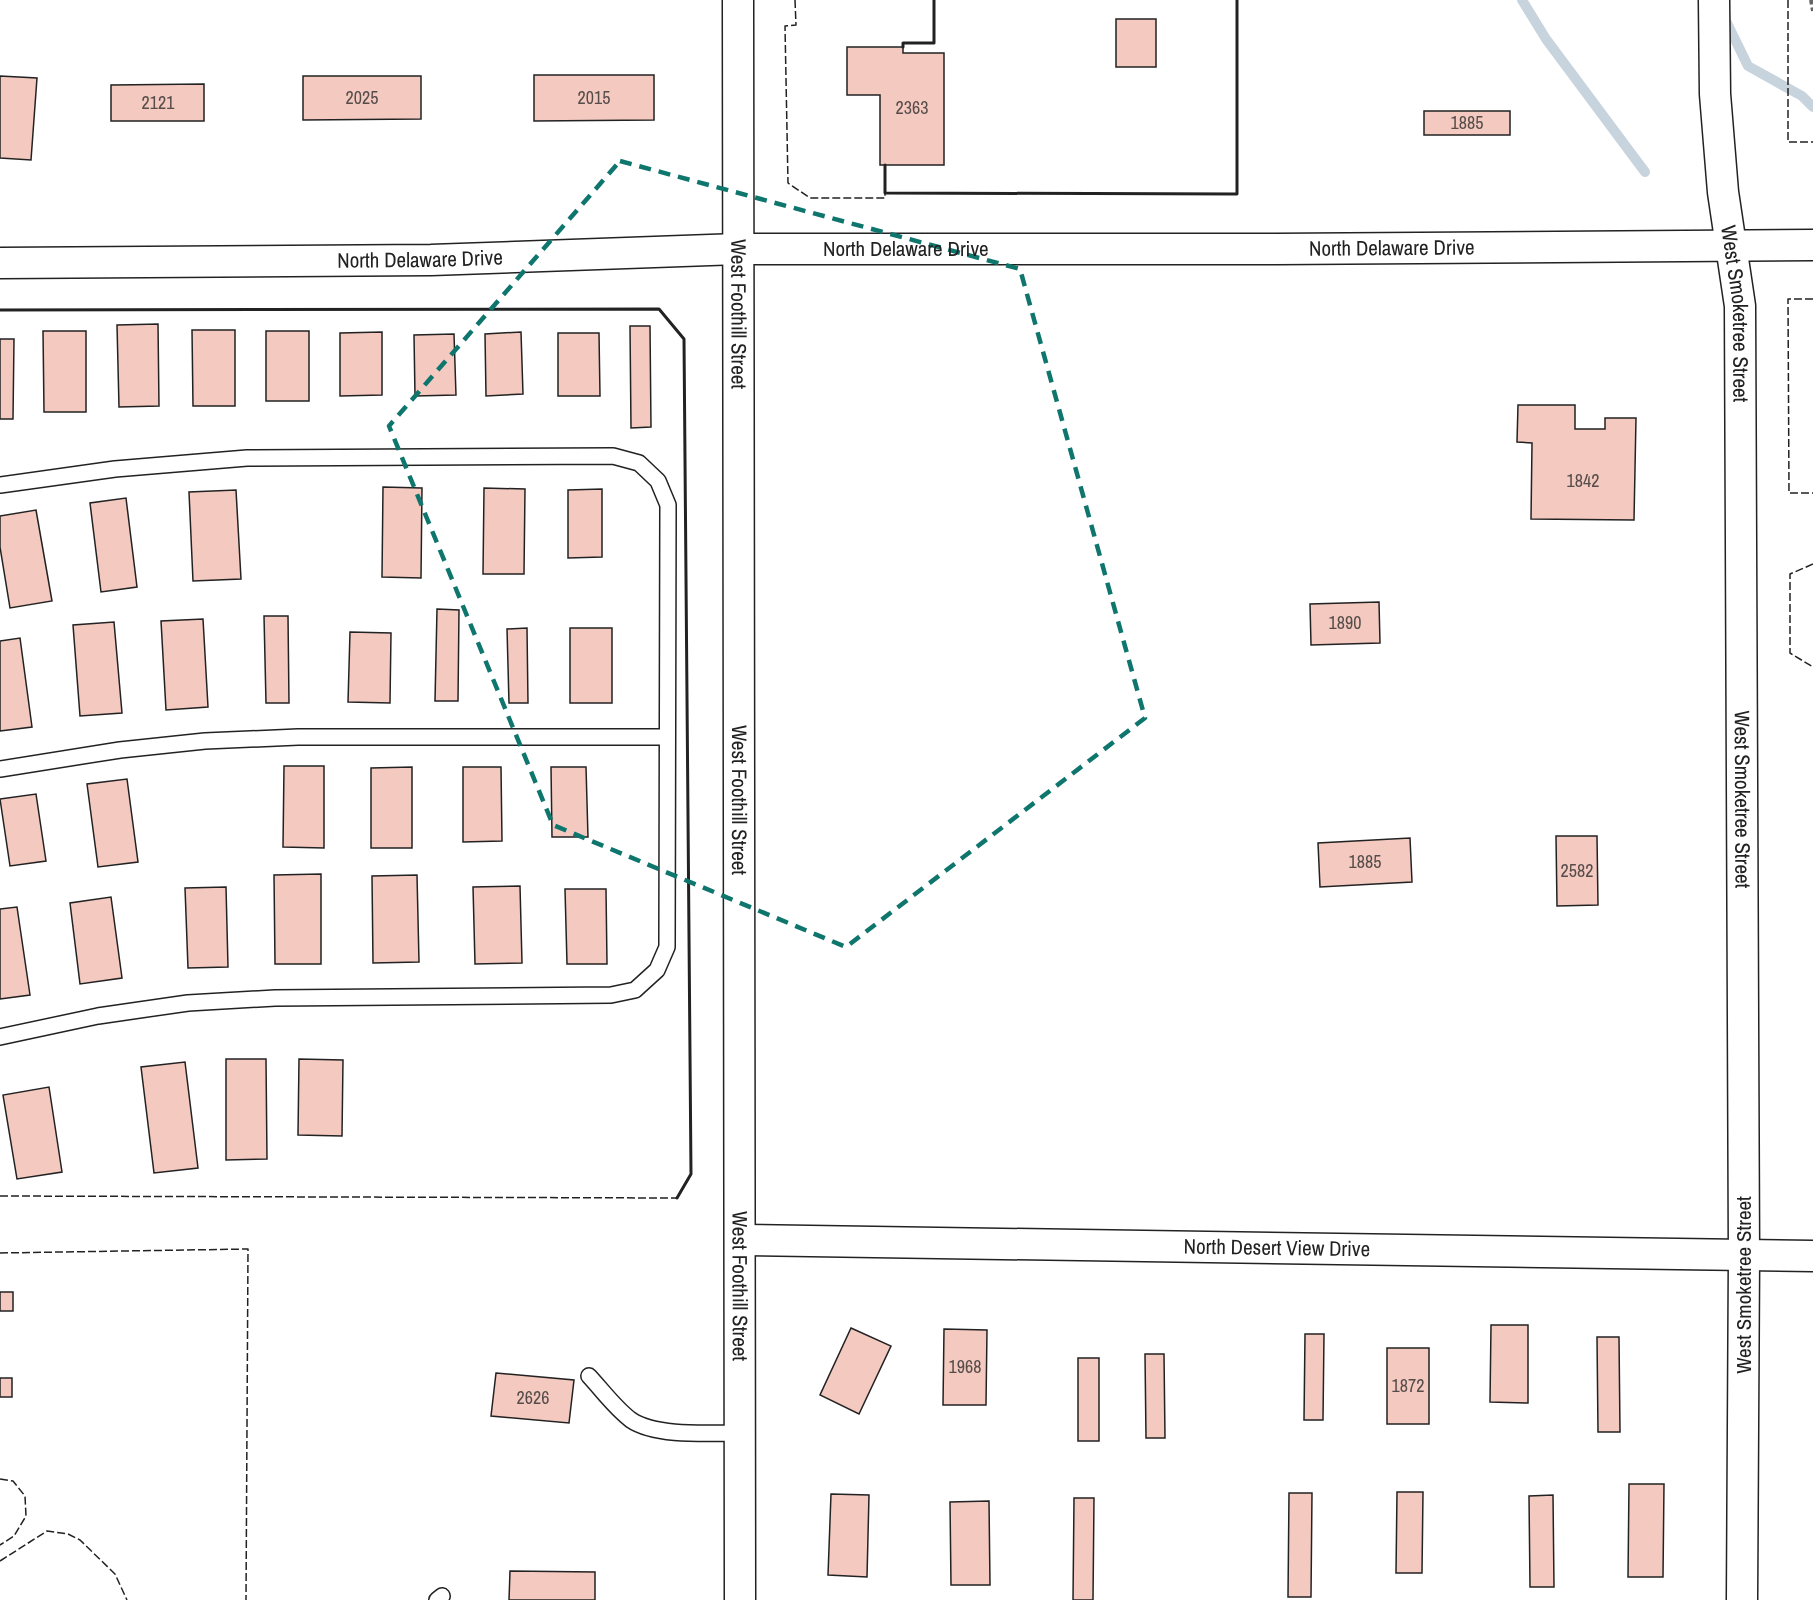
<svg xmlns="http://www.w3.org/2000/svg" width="1813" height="1600" font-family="'Archivo Narrow',sans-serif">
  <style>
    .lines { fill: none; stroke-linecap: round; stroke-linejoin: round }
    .stream { stroke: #c7d3dd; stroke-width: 10 }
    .building { fill: #f3c9c0; stroke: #222; stroke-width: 1.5 }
    .service-casing { stroke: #222; stroke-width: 18 }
    .minor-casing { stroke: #222; stroke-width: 33 }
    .path { stroke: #646464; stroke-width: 4; stroke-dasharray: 4.5 3; stroke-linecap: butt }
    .service { stroke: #fff; stroke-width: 15 }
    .minor { stroke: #fff; stroke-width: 30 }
    .fence { stroke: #222; stroke-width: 1.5; stroke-dasharray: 8 3; stroke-linecap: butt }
    .wall { stroke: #222; stroke-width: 3 }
    .marked { fill: none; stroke: #0f766e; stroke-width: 4.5; stroke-dasharray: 12 8; stroke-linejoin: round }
    .labels { text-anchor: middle; stroke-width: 4.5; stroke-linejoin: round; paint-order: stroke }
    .number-label { font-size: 18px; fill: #564c4a }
    .street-label { font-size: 21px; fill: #222; stroke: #fff }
  </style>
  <rect width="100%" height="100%" fill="#fff"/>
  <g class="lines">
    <g class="stream">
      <path d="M1522,0L1546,39L1645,172"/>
      <path d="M1724,17L1748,66L1802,96L1813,107"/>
    </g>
  </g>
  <g class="building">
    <rect x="1116" y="19" width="40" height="48"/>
    <path d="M847,47H903V53H944V165H880V95H847Z"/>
    <path d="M534,75H654V120L534,121Z"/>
    <path d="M0,76L37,78L31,160L0,158Z"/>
    <path d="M303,76H421V119L303,120Z"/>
    <path d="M204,84V121H111V85Z"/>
    <rect x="1424" y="111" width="86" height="24"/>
    <path d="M158,324L159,406L119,407L117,325Z"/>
    <path d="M630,326H650L651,427L631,428Z"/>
    <path d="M192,330H235V406H193Z"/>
    <path d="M43,331H86V412H44Z"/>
    <rect x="266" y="331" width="43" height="70"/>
    <path d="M382,332V395L340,396V333Z"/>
    <path d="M521,332L523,394L486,396L485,334Z"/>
    <path d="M558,333H599L600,396H558Z"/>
    <path d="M454,334L456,395L415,396L414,335Z"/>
    <path d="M0,339H14L13,419H0Z"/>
    <path d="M1518,405H1575V429H1605V418H1636L1634,520L1531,519L1532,443L1517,442Z"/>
    <path d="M383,487L422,488L421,578L382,577Z"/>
    <path d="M484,488L525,489L524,574H483Z"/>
    <path d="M602,489V557L568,558V490Z"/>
    <path d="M236,490L241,579L193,581L189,492Z"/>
    <path d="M126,498L137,587L101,592L90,503Z"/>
    <path d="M36,510L52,601L10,608L0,547V516Z"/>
    <path d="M1379,602L1380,643L1311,645L1310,604Z"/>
    <path d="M437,609L459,610L458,701H435Z"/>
    <path d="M264,616H288L289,703H266Z"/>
    <path d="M203,619L208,707L166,710L161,621Z"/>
    <path d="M114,622L122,713L80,716L73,625Z"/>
    <path d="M527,628L528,703H509L507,629Z"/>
    <rect x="570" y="628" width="42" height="75"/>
    <path d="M350,632L391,633L390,703L348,702Z"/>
    <path d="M20,638L32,727L0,731V641Z"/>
    <path d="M284,766H324V848L283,847Z"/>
    <path d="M412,767V848H371V768Z"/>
    <path d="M463,767H501L502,841L463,842Z"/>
    <path d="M551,767H586L588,837H552Z"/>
    <path d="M127,779L138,862L98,867L87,784Z"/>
    <path d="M36,794L46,861L10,866L0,799Z"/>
    <path d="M1556,836H1597L1598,905L1557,906Z"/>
    <path d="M1410,838L1412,882L1320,887L1318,843Z"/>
    <path d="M321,874V964H275L274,875Z"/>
    <path d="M417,875L419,962L373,963L372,876Z"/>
    <path d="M520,886L522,963L475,964L473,887Z"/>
    <path d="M226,887L228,967L188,968L185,888Z"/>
    <path d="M565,889H606L607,964H567Z"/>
    <path d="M111,897L122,978L80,984L70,903Z"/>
    <path d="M17,907L30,995L0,999V909Z"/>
    <path d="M226,1059H266L267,1159L226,1160Z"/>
    <path d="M299,1059L343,1060L342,1136L298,1135Z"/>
    <path d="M185,1062L198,1168L154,1173L141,1067Z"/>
    <path d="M49,1087L62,1172L17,1179L3,1095Z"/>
    <rect x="0" y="1292" width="13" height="19"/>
    <path d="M1491,1325H1528V1403L1490,1402Z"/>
    <path d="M851,1328L891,1346L859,1414L820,1395Z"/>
    <path d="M944,1329L987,1330L986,1405H943Z"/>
    <path d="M1305,1334H1324L1323,1420H1304Z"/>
    <path d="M1597,1337H1619L1620,1432H1598Z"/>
    <rect x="1387" y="1348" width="42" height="76"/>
    <path d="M1145,1354H1164L1165,1438H1146Z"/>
    <rect x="1078" y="1358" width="21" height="83"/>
    <path d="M496,1373L574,1380L569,1423L491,1416Z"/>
    <rect x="0" y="1378" width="12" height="19"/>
    <path d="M1629,1484H1664L1663,1577H1628Z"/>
    <path d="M1397,1492H1423L1422,1573H1396Z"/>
    <path d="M1289,1493H1312L1311,1597H1288Z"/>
    <path d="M831,1494L869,1495L867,1577L828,1575Z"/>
    <path d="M1553,1495L1554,1587H1530L1529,1496Z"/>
    <path d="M1074,1498H1094L1093,1600H1073Z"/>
    <path d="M989,1501L990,1585H951L950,1502Z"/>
    <path d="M510,1571L595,1572V1600H509Z"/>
  </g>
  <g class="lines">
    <defs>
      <g id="service">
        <path d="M0,485L115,469L247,458L613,456L639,463L658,481L668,505L667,947L657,970L635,990L611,995L275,998L188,1003L98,1016L0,1037"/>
        <path d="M0,769L120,750L205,741L298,737H667"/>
        <path d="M589,1376C602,1390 615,1408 631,1420C656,1437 710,1433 740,1433"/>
        <path d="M437,1600L442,1596"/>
      </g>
      <g id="minor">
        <path id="s1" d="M738,0L740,1600"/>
        <path id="s2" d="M1714,0L1715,94L1723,192L1740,306L1744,1256L1742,1600"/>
        <path id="s3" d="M0,263L431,260L738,249H1276L1813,245"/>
        <path id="s4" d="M741,1240L1813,1256"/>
      </g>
    </defs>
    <use href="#service" class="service-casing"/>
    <use href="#minor" class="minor-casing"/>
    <path class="path" d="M1811,0L1813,11"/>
    <use href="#service" class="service"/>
    <use href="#minor" class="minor"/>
    <g class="fence">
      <path d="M795,0L796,25L785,26L788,183L810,198H885V193"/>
      <path d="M1788,0V142H1813"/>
      <path d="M1813,299H1788L1789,493H1813"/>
      <path d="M1813,564L1790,574V653L1813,667"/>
      <path d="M0,1196L677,1198"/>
      <path d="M0,1253L248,1249L246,1600"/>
      <path d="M0,1479L13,1481L25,1496L26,1516L14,1536L0,1545"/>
      <path d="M0,1561L47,1531L68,1534L80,1540L115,1574L127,1600"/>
    </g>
    <g class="wall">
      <path d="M903,47V43H934V0"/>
      <path d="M885,165V193L1237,194V0"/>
      <path d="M0,310L659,309L684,339L691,1174L677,1198"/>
    </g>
  </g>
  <path class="marked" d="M620,161L1020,269L1145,718L846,947L553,825L389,426Z"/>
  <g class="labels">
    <g class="number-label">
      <text x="362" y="104">2025</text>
      <text x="594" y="104">2015</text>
      <text x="158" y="109">2121</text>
      <text x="912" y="114">2363</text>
      <text x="1467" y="129">1885</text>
      <text x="1583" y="487">1842</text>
      <text x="1345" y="629">1890</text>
      <text x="1365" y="868">1885</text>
      <text x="1577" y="877">2582</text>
      <text x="965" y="1373">1968</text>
      <text x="1408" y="1392">1872</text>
      <text x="533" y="1404">2626</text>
    </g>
    <g class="street-label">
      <text dy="7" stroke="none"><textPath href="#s3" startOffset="1392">North Delaware Drive</textPath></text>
      <text dy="7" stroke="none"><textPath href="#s3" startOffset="906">North Delaware Drive</textPath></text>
      <text dy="7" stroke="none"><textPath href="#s3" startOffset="420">North Delaware Drive</textPath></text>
      <text dy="7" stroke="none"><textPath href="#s1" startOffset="314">West Foothill Street</textPath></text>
      <text dy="7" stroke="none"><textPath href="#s2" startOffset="315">West Smoketree Street</textPath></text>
      <text dy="7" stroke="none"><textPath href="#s2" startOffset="801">West Smoketree Street</textPath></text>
      <text dy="7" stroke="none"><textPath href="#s1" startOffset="800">West Foothill Street</textPath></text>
      <text dy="7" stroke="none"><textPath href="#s4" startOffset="536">North Desert View Drive</textPath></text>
      <text transform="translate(1744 1285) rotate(-90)" y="7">West Smoketree Street</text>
      <text dy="7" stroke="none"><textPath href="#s1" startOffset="1286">West Foothill Street</textPath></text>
    </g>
  </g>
</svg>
